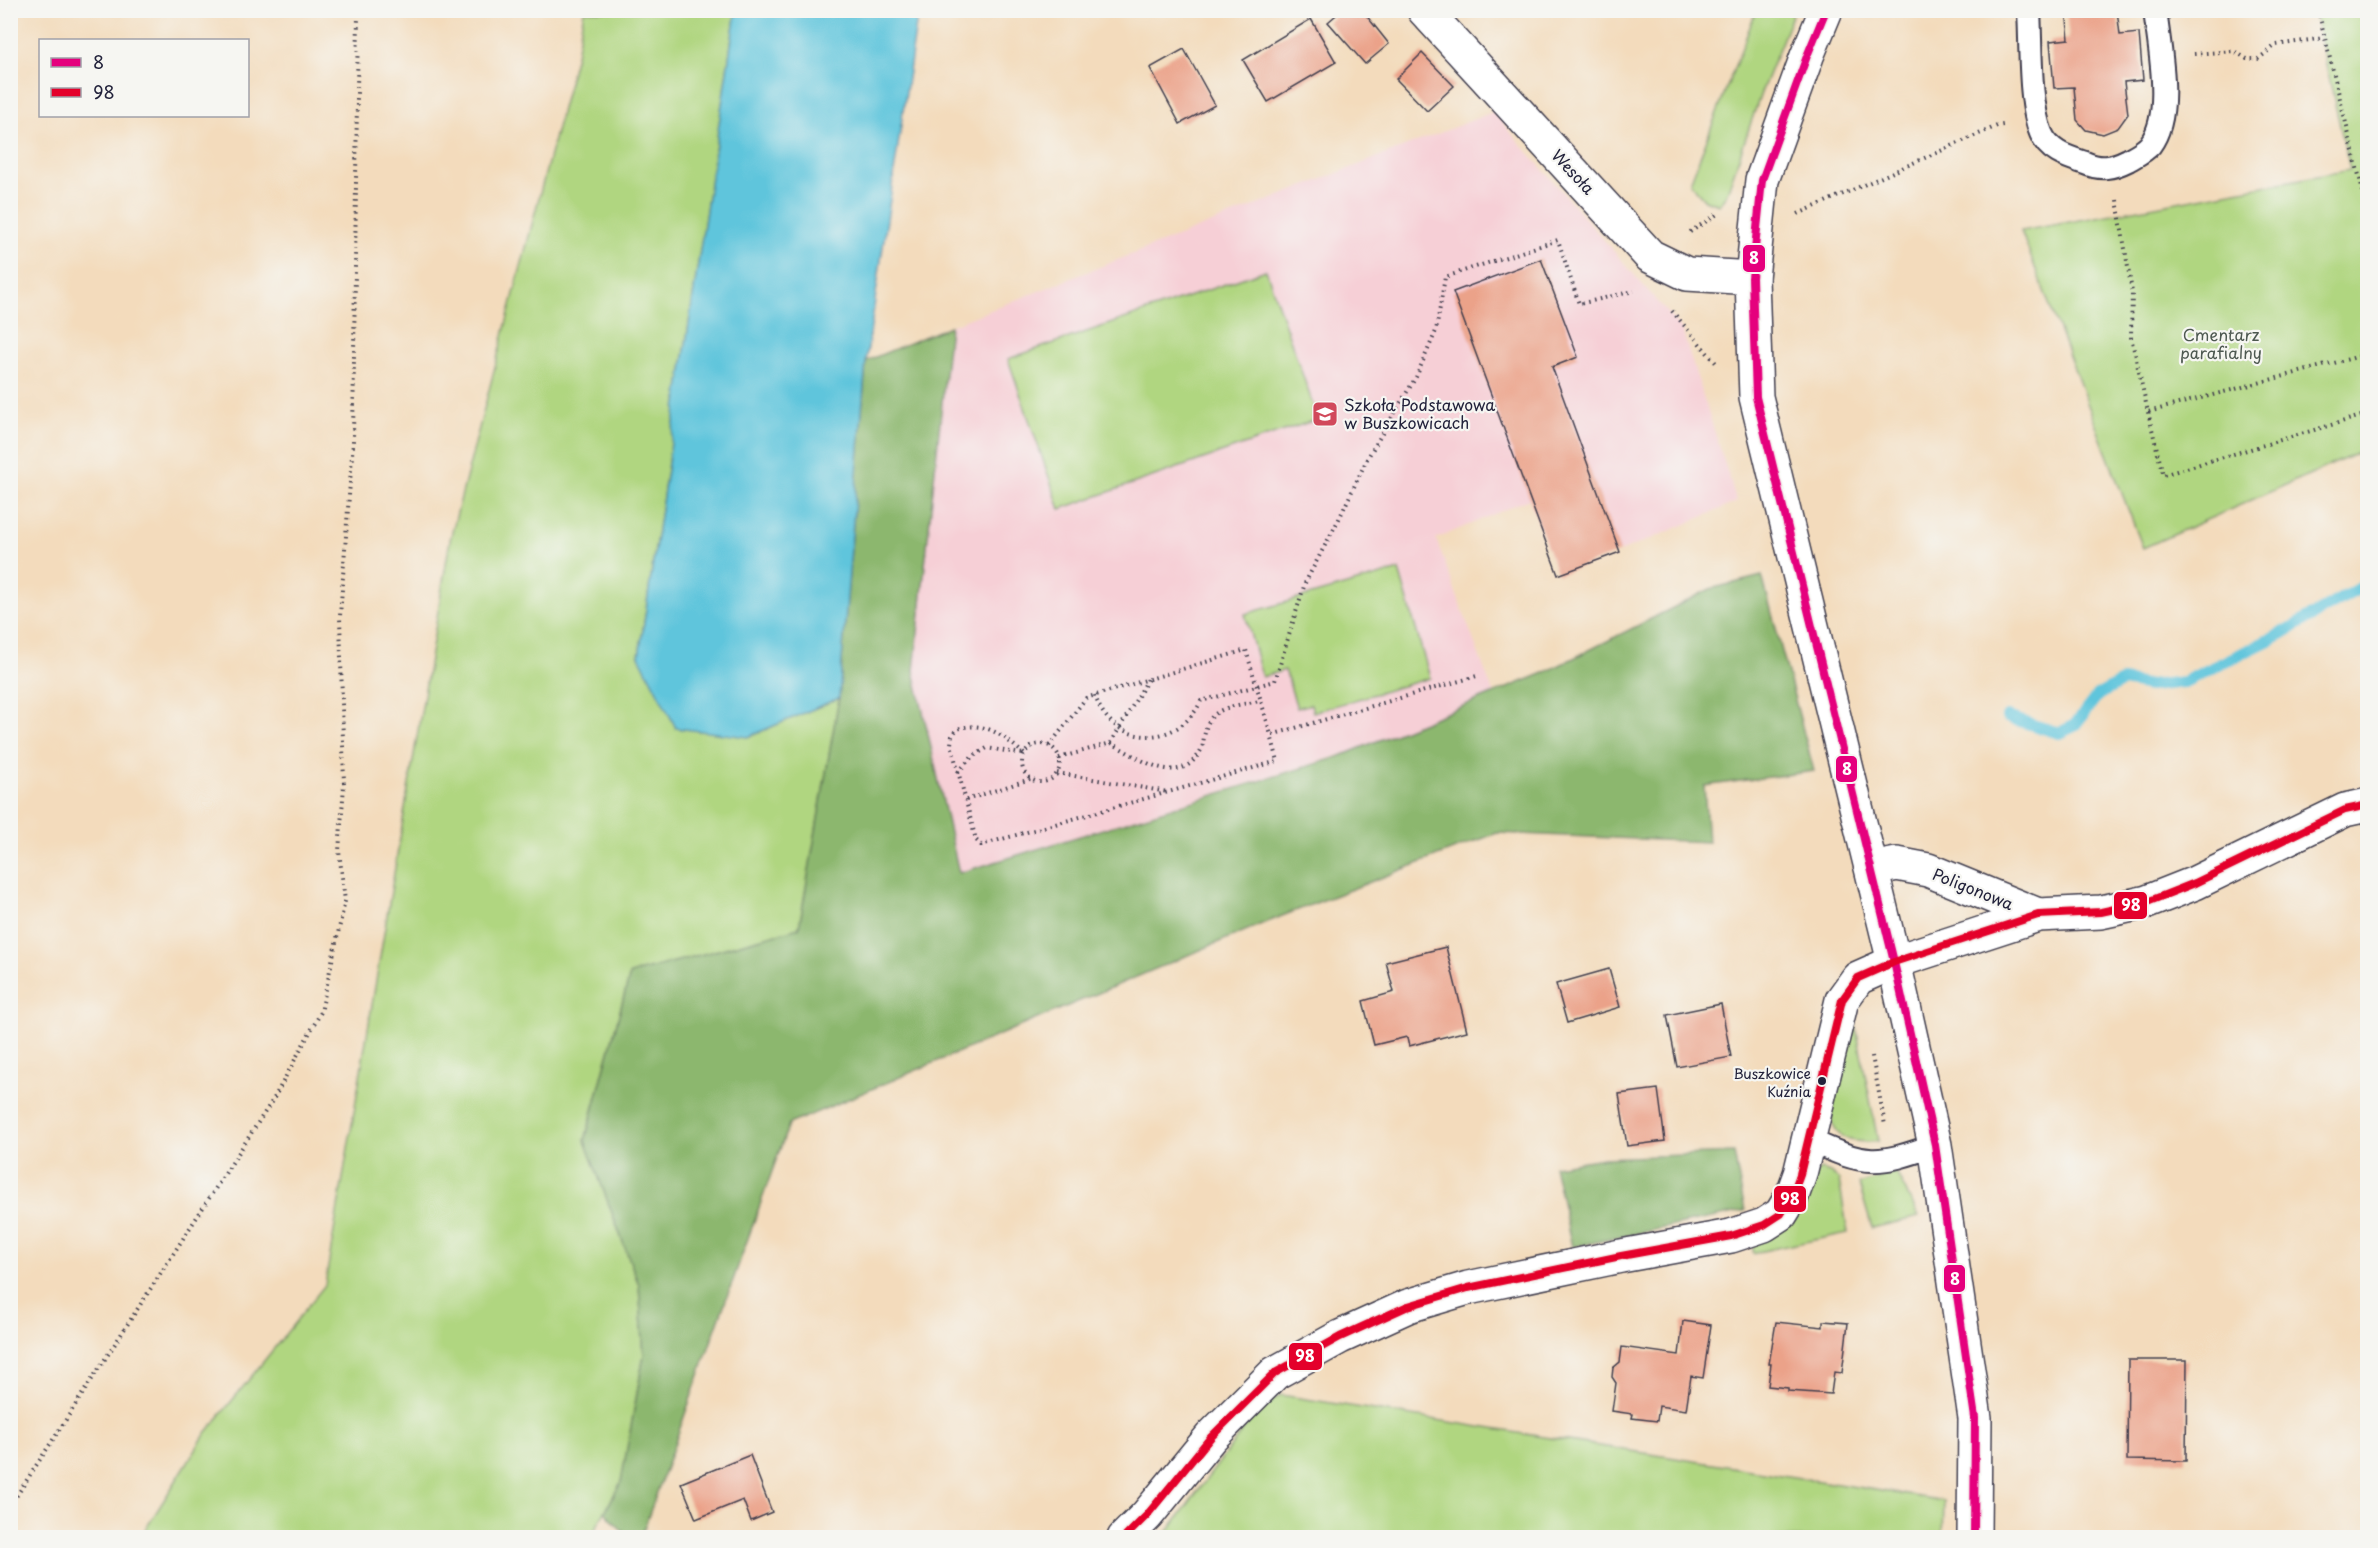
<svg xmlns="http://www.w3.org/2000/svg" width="2378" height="1548" font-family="'Playpen Sans',sans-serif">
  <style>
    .built { fill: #f6cfd6 }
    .green { fill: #b0d680; stroke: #697c5e; stroke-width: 1.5 }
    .forest { fill: #8cb76e; stroke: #576c54; stroke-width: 1.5 }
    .water { fill: #5ec5dc; stroke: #40748c; stroke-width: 1.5 }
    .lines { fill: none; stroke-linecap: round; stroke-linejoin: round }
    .stream { stroke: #5ec5dc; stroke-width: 12 }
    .building { fill: #eba289 }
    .service-casing { stroke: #413e4e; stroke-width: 26 }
    .minor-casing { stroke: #413e4e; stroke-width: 36 }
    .tertiary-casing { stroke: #413e4e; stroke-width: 36 }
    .path { stroke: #413e4e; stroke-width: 4; stroke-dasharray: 1.5 4.5; stroke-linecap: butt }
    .service { stroke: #fff; stroke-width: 22 }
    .minor { stroke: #fff; stroke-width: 33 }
    .tertiary { stroke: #fff; stroke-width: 33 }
    .bus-1-casing { stroke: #f6f6f2; stroke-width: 12 }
    .bus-2-casing { stroke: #f6f6f2; stroke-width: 12 }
    .bus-1 { stroke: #e5007d; stroke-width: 8 }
    .bus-2 { stroke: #e4002b; stroke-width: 8 }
    .bus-dot { fill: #22223b; stroke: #f6f6f2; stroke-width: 2 }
    .labels { text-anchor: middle; stroke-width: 4.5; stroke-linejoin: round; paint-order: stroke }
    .bus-label { font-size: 14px; fill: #22223b; stroke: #f6f6f2; text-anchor: end }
    .street-label { font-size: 16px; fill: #22223b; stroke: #f6f6f2 }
    .park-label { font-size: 16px; fill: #4d5850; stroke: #f6f6f2 }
    .poi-label { font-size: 16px; fill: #22223b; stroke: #f6f6f2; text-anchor: start }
    .line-badge { stroke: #f6f6f2; stroke-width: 2 }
    .badge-label { font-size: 16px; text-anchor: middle; font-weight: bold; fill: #fff }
  </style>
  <rect width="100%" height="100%" fill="#f6f6f2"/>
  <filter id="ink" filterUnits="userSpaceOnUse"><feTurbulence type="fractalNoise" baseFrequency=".0167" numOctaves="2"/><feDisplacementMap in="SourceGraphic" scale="12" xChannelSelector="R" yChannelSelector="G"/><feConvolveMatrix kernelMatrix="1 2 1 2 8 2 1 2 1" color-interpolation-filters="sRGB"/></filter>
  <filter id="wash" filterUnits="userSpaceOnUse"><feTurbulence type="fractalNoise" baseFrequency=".008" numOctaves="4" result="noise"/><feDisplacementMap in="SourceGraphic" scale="24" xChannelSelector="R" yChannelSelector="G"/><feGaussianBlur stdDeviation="1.35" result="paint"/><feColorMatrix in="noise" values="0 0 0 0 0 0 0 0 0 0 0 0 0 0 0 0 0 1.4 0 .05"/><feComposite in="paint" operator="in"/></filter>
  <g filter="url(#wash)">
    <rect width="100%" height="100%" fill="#f3dbbc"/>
    <path class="built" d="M1493,112L1682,330L1737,502L1620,552L1558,575L1529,499L1436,539L1498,706L958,873L914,671L950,326Z"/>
    <g class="green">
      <path d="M584,11H736L639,656L748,737L839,698L799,928L630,974L585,1140L639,1285L644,1355L621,1482L591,1537L140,1538L206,1433L325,1285L450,540L576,55Z"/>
      <path d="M1756,11H1794L1761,93L1727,193L1719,205L1705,200L1690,183Z"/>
      <path d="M2314,11H2367V449L2143,548L2021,231L2350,170Z"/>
      <path d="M1266,270L1318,419L1060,509L1008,359Z"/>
      <path d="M1399,570L1430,678L1313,712L1311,704L1297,708L1285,670L1262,677L1245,614Z"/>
      <path d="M1854,1017L1878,1141C1862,1143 1840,1143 1833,1125C1824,1104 1848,1040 1854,1017Z"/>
      <path d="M1821,1169L1830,1172L1839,1180L1848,1233L1753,1253V1241L1812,1174Z"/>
      <path d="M1896,1172L1919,1217L1872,1228L1859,1184Z"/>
      <path d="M1281,1395L1944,1501L1943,1538H1163L1257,1411Z"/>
    </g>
    <g class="forest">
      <path d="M950,326L914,671L959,873L1338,757L1544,673L1710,589L1762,576L1814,771L1704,786L1708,842L1497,833L1264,923L789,1124L641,1537H628L605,1512L621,1482L644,1355L639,1285L585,1141L630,974L799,928L839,698L866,361Z"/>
      <path d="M1734,1153L1745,1211L1572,1247L1554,1166L1603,1158Z"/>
    </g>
    <path class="water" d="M736,11H918L866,361L839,698L748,737L676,728L639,656Z"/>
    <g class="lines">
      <path class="stream" d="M2007,717L2059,733L2074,726L2097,696L2123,681L2150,686L2184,682L2281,634L2368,583"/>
    </g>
    <g id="blocks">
      <g class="building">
        <path d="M1342,10H1362L1389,44L1365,64L1328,22Z"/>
        <path d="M2066,10H2117L2120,35L2139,33L2143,80L2124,82L2128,114L2118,128L2103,134L2086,130L2077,120L2074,87L2054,88L2050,41L2069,39Z"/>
        <path d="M1311,19L1336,62L1268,102L1243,60Z"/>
        <path d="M1184,49L1215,105L1180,124L1150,68Z"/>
        <path d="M1422,53L1454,86L1427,111L1396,79Z"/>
        <path d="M1541,259L1578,357L1552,367L1620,552L1558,575L1453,292Z"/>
        <path d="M1446,947L1467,1031L1409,1046L1407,1037L1374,1045L1363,1001L1394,992L1386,962Z"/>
        <path d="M1609,969L1620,1007L1567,1023L1556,984Z"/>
        <path d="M1721,1004L1731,1057L1677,1067L1667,1015Z"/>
        <path d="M1658,1089L1665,1141L1627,1146L1619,1094Z"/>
        <path d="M1683,1321L1711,1325L1703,1378L1691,1376L1686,1410L1659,1406L1657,1421L1632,1418L1633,1414L1612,1411L1616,1383L1612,1377L1613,1368L1620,1362L1622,1347L1679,1355Z"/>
        <path d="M1823,1321L1848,1323L1842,1373L1834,1372L1831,1394L1788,1391V1388L1768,1386L1771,1364H1769L1776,1322L1823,1327Z"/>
        <path d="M2128,1360H2187L2186,1461L2127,1460Z"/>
        <path d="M750,1455L772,1512L751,1521L743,1500L696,1519L681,1483Z"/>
      </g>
    </g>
  </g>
  <g filter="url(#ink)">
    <use href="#blocks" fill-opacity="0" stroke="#413e4e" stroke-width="1.5"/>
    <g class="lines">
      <defs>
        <g id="service">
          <path d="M2029,10C2031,44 2029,104 2041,133C2049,152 2067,157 2085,163C2101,170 2112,168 2128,160C2135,156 2145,151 2150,145C2174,114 2159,47 2155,10"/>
          <path d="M1809,1140C1866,1166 1877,1166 1935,1145"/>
        </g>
        <g id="minor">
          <path d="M1424,10L1650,256L1687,274L1752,278"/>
          <path d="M1124,1538L1147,1515L1211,1437L1275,1373L1340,1337L1408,1306L1468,1288L1621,1256L1731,1236L1764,1225L1781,1214L1792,1196L1800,1174L1842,1000L1858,978L1894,962"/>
        </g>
        <g id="tertiary">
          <path d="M1826,10L1807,56L1762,180L1752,278L1756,397L1894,962L1935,1145L1975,1418L1974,1538"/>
          <path d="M1872,869L1897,864L1928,870L2038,915"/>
          <path d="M1894,962L2038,915L2101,912L2147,902L2195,883L2345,810L2368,805"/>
        </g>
      </defs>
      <use href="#service" class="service-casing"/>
      <use href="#minor" class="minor-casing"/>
      <use href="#tertiary" class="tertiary-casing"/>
      <g class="path">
        <path d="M2318,10L2368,212"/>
        <path d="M2194,54L2234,51L2247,59H2258L2276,45L2324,38"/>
        <path d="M2117,200L2132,292L2131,337L2148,412L2368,354"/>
        <path d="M1798,214L1997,126L2003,125"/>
        <path d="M1690,232L1719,213"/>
        <path d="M1672,311L1716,363"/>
        <path d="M2148,412L2163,475L2368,414"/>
        <path d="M1095,695C1110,747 1178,750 1201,701L1275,681L1305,583L1339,519L1368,457L1416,377L1436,331L1445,277L1558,240L1579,304L1634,291"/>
        <path d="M1111,743C1133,754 1169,783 1192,762C1197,757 1202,751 1203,743C1205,732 1206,721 1215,714C1227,705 1246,704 1260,701"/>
        <circle cx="1041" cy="763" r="19"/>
        <path d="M1049,746L1086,698L1246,650L1271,735L1477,676"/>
        <path d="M1024,754C1003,736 986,720 957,729L952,736L951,744L976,840L981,845L1278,761L1271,735"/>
        <path d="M1059,758L1111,743L1148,679"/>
        <path d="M958,772L972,757L987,748L1023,754"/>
        <path d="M1057,773L1168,792"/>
        <path d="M966,800L1030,779"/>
        <path d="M1872,1056L1885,1125"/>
        <path d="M10,1506L274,1098L321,1012L345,901L339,851L344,786L340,616L353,442L358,10"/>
      </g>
      <use href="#service" class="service"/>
      <use href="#minor" class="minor"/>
      <use href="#tertiary" class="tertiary"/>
      <defs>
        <path id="bus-1" d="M1826,10L1807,56L1762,180L1752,278L1756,397L1894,962L1935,1145L1975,1418L1974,1538"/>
        <path id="bus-2" d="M1124,1538L1147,1515L1211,1437L1275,1373L1340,1337L1408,1306L1468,1288L1621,1256L1731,1236L1764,1225L1781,1214L1792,1196L1800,1174L1842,1000L1858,978L1894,962L2038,915L2101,912L2147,902L2195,883L2345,810L2368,805"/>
      </defs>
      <use href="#bus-1" class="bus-1-casing"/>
      <use href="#bus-2" class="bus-2-casing"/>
      <use href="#bus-1" class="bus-1"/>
      <use href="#bus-2" class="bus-2"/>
    </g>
  </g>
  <defs>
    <symbol id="school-square" viewBox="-11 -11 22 22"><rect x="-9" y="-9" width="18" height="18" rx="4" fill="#d1495b" stroke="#f6f6f2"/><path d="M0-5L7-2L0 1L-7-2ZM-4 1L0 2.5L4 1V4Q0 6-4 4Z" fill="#fff"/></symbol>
  </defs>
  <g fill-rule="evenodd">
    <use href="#school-square" x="1310" y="399" width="30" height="30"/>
  </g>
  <circle class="bus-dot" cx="1822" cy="1081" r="5"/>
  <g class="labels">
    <g class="bus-label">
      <text x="1811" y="1079">Buszkowice<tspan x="1811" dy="18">Kuźnia</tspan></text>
    </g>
    <g class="street-label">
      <text transform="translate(1573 172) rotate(47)" y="6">Wesoła</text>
      <text transform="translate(1973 889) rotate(22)" y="6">Poligonowa</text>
    </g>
    <g class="park-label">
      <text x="2221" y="341">Cmentarz<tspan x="2221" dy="18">parafialny</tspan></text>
    </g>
    <g class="poi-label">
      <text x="1344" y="411">Szkoła Podstawowa<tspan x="1344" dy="18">w Buszkowicach</tspan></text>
    </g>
  </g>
  <g class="line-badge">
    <rect x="1742" y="244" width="24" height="29" rx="6" fill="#e5007d"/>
    <rect x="1835" y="755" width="23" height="28" rx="6" fill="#e5007d"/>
    <rect x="2113" y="891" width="35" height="29" rx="6" fill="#e4002b"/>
    <rect x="1773" y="1185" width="34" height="28" rx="6" fill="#e4002b"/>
    <rect x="1943" y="1264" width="23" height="29" rx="6" fill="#e5007d"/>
    <rect x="1288" y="1342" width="35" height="29" rx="6" fill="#e4002b"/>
  </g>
  <g class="badge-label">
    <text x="1754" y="264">8</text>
    <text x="1847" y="775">8</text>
    <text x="2131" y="911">98</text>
    <text x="1790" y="1205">98</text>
    <text x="1955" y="1285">8</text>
    <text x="1305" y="1362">98</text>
  </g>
  <rect width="2378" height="1548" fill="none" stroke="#f6f6f2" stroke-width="36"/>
  <rect x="39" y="39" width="210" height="78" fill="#f6f6f2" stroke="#a1a1a9" stroke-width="1.5"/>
  <rect x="51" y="58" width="30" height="9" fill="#e5007d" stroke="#a1a1a9" stroke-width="1.5"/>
  <text x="93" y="69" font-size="18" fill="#22223b">8</text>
  <rect x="51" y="88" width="30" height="9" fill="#e4002b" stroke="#a1a1a9" stroke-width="1.5"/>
  <text x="93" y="99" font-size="18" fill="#22223b">98</text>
</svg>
